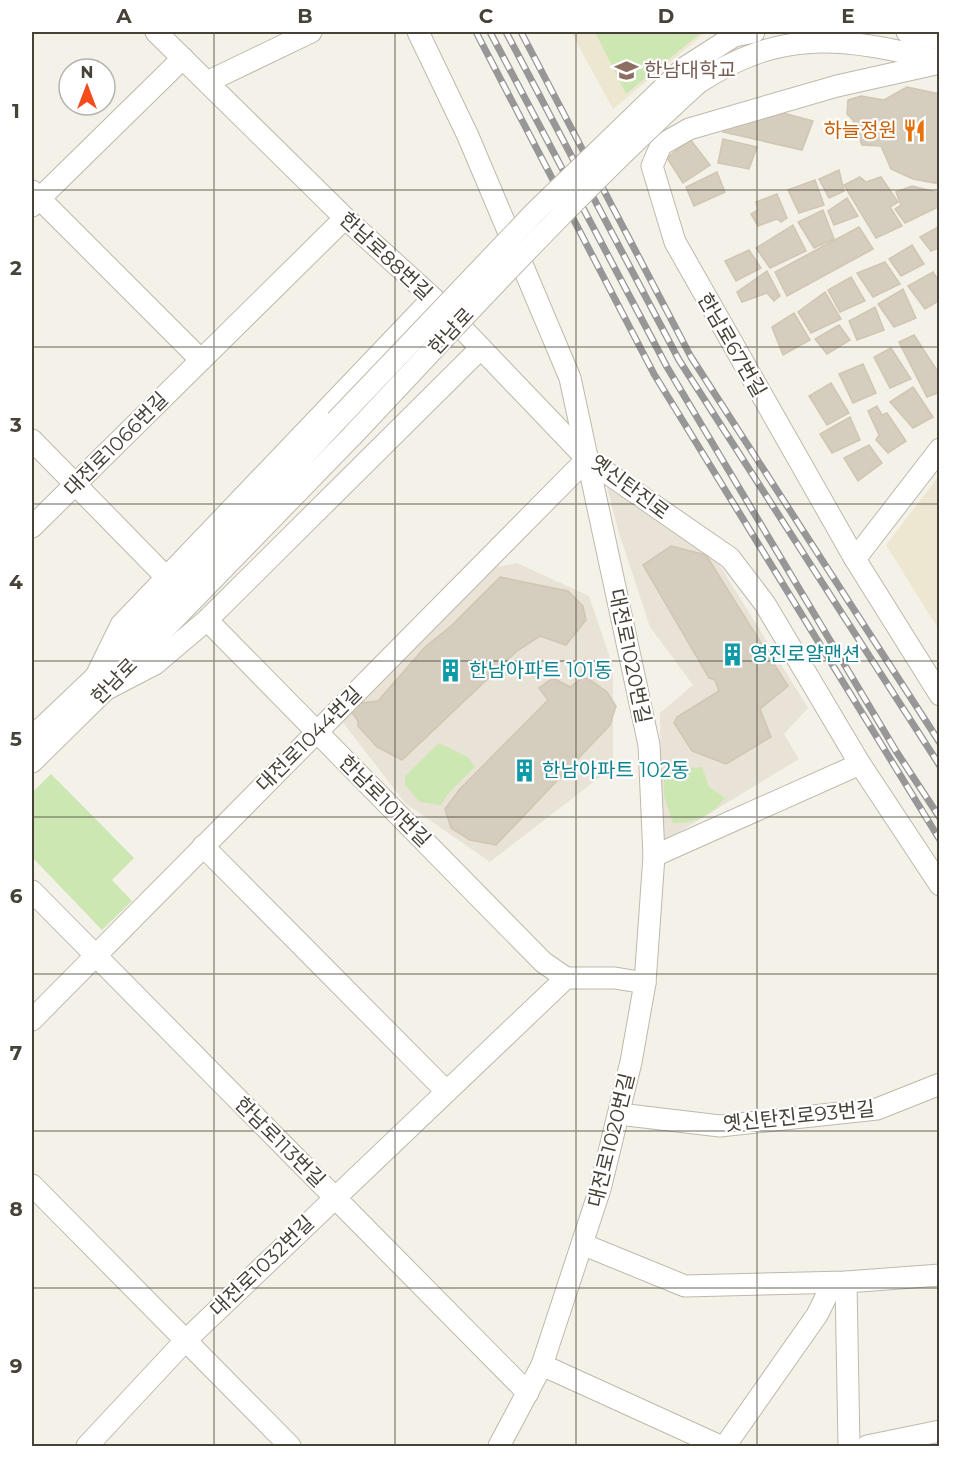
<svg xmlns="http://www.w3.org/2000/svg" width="971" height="1478" font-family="Montserrat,'Noto Sans KR',sans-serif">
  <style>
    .residential { fill: #e8e3d6 }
    .education { fill: #ede7d2 }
    .green { fill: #cce7b2 }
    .building { fill: #d5cdbe; stroke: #d0c6b1; stroke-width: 1.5 }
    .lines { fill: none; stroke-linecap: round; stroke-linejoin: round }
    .street-casing { stroke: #bfb9ab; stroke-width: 23 }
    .street { stroke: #fff; stroke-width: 21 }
    .rail-casing { stroke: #979797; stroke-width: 7 }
    .rail { stroke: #fff; stroke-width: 4.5; stroke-dasharray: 14; stroke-linecap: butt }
    .street-bridge-casing { stroke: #bfb9ab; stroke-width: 23; stroke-linecap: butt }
    .street-bridge { stroke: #fff; stroke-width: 21 }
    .grid { fill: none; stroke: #474237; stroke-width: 1.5; stroke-opacity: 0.55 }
    .labels { text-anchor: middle; stroke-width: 4.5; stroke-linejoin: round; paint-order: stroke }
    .education-label { font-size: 20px; fill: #785e54; stroke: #fff; text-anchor: start }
    .food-label { font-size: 20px; fill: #c56008; stroke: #fff; text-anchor: end }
    .street-label { font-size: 20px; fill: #474237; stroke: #fff }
    .culture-label { font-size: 20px; fill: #0d838f; stroke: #fff; text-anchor: start }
    .neatline { fill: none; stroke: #474237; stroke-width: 2 }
    .grid-label { font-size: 20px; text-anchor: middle; font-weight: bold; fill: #474237 }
  </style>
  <rect width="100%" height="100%" fill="#f4f1e8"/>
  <g class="residential">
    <path d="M607,487L719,564L808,708L784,734L799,759L661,843L660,713L693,685L650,627L619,533Z"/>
    <path d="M517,563L589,596L613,667V767L490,862L405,803L341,720L491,568Z"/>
  </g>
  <g class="education">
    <path d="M571,32H706L613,109Z"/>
    <path d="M939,476V630L886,545Z"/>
  </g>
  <g class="green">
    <path d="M595,32H702L626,94Z"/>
    <path d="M439,743L468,757L475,767L447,795L441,805L420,802L405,785V776Z"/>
    <path d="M677,763L689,768L702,767L709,787L725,798C712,815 694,824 673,823L664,796V772Z"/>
    <path d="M51,774L134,858L112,880L132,901L102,930L32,857V793Z"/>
  </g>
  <g class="building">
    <path d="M907,87L940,94V184L913,179L891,169L881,146L862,145L853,120L847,114L848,100L861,96L884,100Z"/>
    <path d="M772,110L813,121L802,150L723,132L726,122Z"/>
    <path d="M690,139L710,165L683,183L667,158Z"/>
    <path d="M723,139L757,147L749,169L718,163Z"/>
    <path d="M839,170L844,191L829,198L819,179Z"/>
    <path d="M717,172L725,192L694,206L686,187Z"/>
    <path d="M860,177L866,182L881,177L898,202L890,207L902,226L876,238L844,185Z"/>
    <path d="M815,180L824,205L799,213L788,190Z"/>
    <path d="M912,186L940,193V206L905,223L895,209L901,205L896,192Z"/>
    <path d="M777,194L787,218L781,222L777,219L758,226L751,214L758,210L756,202Z"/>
    <path d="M847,198L858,216L834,225L828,211Z"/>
    <path d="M823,210L834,239L814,248L798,222Z"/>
    <path d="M793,225L806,251L770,268L756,248Z"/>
    <path d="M940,226V247L931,251L920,237Z"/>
    <path d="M859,227L873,249L787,296L775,272Z"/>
    <path d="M912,245L924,264L901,276L889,259Z"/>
    <path d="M749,250L761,268L736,281L725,261Z"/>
    <path d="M885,262L900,284L873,297L857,273Z"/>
    <path d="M767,271L780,296L774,301L767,293L742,302L737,292Z"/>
    <path d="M933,272L940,283V300L925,309L908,286Z"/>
    <path d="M851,277L865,301L840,312L828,290Z"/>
    <path d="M903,289L916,318L894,327L878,304Z"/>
    <path d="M825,292L841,319L811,333L798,312Z"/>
    <path d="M875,307L884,330L857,340L849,321Z"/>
    <path d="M794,313L810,340L783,355L772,327Z"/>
    <path d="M839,325L850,340L827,354L815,339Z"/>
    <path d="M914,335L940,375V392L927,397L899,342Z"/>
    <path d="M891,348L911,379L890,388L874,357Z"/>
    <path d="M863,364L876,393L853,403L839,374Z"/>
    <path d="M831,383L849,413L827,425L809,396Z"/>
    <path d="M913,387L933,417L913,428L890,402Z"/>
    <path d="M877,406L882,415L887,413L906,441L888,453L876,440L879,435L868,411Z"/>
    <path d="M850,417L860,440L832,453L820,434Z"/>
    <path d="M869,445L882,463L858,481L844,458Z"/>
    <path d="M671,546L706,555L788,686L760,709L771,737L726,764L692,751L674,723L677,717L719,691L715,680L709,678L643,565Z"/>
    <path d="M500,577L568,591L583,606L586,620L566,645L540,636L517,651L402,760L377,747L358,726V721L351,711L360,703L378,701L425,647L451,626Z"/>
    <path d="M553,678L570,687L582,678L589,679L607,692L616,706L610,725L496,845L470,840L451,828L445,809L459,790L548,700L539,688Z"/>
  </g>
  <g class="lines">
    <defs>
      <g id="street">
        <path d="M156,32L345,218L433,298L587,459L730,558L765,604L860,764L940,885"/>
        <path d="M418,32L468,136L570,378L649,745L654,856L645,983L631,1062L600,1189L542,1365L499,1446"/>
        <path d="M907,32L940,39"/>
        <path d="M940,63L837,86L689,129L661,145L652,166L675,242L855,559L940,695"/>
        <path d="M684,68L734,36L754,32"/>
        <path d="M207,82L311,32"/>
        <path d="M698,83C783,27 844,38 938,60"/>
        <path d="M32,191L201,360"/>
        <path d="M32,206L183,58"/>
        <path d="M32,440L166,577"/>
        <path d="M32,527L345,218"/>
        <path d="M855,559L940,449"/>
        <path d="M207,620L543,962L566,978"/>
        <path d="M95,678L121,625L433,298"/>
        <path d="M105,690L155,664L207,620L481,348"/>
        <path d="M32,737L131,643L336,421"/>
        <path d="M32,762L105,690L352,436"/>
        <path d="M203,846L446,1091"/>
        <path d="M654,856L860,764"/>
        <path d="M32,891L528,1393"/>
        <path d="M32,1020L587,459"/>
        <path d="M619,1114L720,1126L877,1109L940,1084"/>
        <path d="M32,1185L290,1446"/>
        <path d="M582,1244L685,1286L846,1282L940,1275"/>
        <path d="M846,1282L849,1446"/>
        <path d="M542,1365L720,1446"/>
        <path d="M87,1446L184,1342L566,978H615L645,983"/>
        <path d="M725,1446L817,1315L833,1283"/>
        <path d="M867,1446L940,1431"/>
      </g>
    </defs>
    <use href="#street" class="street-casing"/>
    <use href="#street" class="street"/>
    <defs>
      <g id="rail">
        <path d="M476,32L654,374L940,840"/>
        <path d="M490,32L667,367L896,751L940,818"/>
        <path d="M506,32L679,360L940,766"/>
        <path d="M521,32L691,357L940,743"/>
      </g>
    </defs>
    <use href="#rail" class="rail-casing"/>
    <use href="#rail" class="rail"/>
    <defs>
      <g id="street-bridge">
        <path d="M336,421L536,211L684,68"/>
        <path d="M352,436C465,316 576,194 698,83"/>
      </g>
    </defs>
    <use href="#street-bridge" class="street-bridge-casing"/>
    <use href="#street-bridge" class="street-bridge"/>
  </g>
  <path class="grid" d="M214,32V1446M395,32V1446M576,32V1446M757,32V1446M32,190H940M32,347H940M32,504H940M32,661H940M32,817H940M32,974H940M32,1131H940M32,1288H940"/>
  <defs>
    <symbol id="university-bare" viewBox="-9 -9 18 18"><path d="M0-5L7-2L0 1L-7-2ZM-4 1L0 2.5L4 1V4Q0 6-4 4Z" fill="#8d6e63" stroke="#fff" stroke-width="2.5" paint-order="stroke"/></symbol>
    <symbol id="restaurant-bare" viewBox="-9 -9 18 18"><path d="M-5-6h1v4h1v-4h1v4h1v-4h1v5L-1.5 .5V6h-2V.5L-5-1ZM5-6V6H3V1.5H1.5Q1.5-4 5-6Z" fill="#e8710a" stroke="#fff" stroke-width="2.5" paint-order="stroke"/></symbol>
    <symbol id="building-bare" viewBox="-9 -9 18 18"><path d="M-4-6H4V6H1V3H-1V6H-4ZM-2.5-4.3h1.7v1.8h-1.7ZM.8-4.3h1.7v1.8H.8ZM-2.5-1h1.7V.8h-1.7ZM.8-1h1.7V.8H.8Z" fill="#0f9aa8" stroke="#fff" stroke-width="2.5" paint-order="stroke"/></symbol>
  </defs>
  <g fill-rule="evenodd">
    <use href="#university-bare" x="610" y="54" width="33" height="33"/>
    <use href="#restaurant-bare" x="898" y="114" width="33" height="33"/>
    <use href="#building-bare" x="716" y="638" width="33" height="33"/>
    <use href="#building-bare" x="434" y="654" width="33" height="33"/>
    <use href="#building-bare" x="508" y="754" width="33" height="33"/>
  </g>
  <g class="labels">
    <g class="education-label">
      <text x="644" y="77">한남대학교</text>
    </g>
    <g class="food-label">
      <text x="897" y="137">하늘정원</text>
    </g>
    <g class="street-label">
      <text transform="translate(386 256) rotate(43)" y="7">한남로88번길</text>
      <text transform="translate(451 331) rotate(-47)" y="7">한남로</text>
      <text transform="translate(732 345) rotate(60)" y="7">한남로67번길</text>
      <text transform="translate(116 444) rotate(-45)" y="7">대전로1066번길</text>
      <text transform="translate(630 487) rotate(37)" y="7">옛신탄진로</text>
      <text transform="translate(630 656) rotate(78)" y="7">대전로1020번길</text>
      <text transform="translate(114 681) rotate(-45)" y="7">한남로</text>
      <text transform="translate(309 739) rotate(-45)" y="7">대전로1044번길</text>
      <text transform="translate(385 801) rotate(45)" y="7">한남로101번길</text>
      <text transform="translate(799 1116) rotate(-6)" y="7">옛신탄진로93번길</text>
      <text transform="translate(611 1140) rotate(-76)" y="7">대전로1020번길</text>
      <text transform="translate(280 1142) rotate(45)" y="7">한남로113번길</text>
      <text transform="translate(262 1266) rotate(-44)" y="7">대전로1032번길</text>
    </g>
    <g class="culture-label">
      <text x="750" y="661">영진로얄맨션</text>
      <text x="469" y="677">한남아파트 101동</text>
      <text x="542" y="777">한남아파트 102동</text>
    </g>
  </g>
  <rect width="971" height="1478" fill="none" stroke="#ffffff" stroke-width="66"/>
  <g transform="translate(87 87)"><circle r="28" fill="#ffffff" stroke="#b5b3af" stroke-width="1.5"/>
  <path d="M0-4.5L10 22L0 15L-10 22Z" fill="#f74a1d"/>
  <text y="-9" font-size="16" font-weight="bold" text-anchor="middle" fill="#474237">N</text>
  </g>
  <rect x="33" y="33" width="905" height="1412" class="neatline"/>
  <g class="grid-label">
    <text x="124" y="23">A</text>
    <text x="305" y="23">B</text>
    <text x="486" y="23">C</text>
    <text x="666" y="23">D</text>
    <text x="848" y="23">E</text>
    <text x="16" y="118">1</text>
    <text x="16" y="275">2</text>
    <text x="16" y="432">3</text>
    <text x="16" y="589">4</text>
    <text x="16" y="746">5</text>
    <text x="16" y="903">6</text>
    <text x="16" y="1060">7</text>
    <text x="16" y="1216">8</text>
    <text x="16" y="1373">9</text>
  </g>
</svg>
